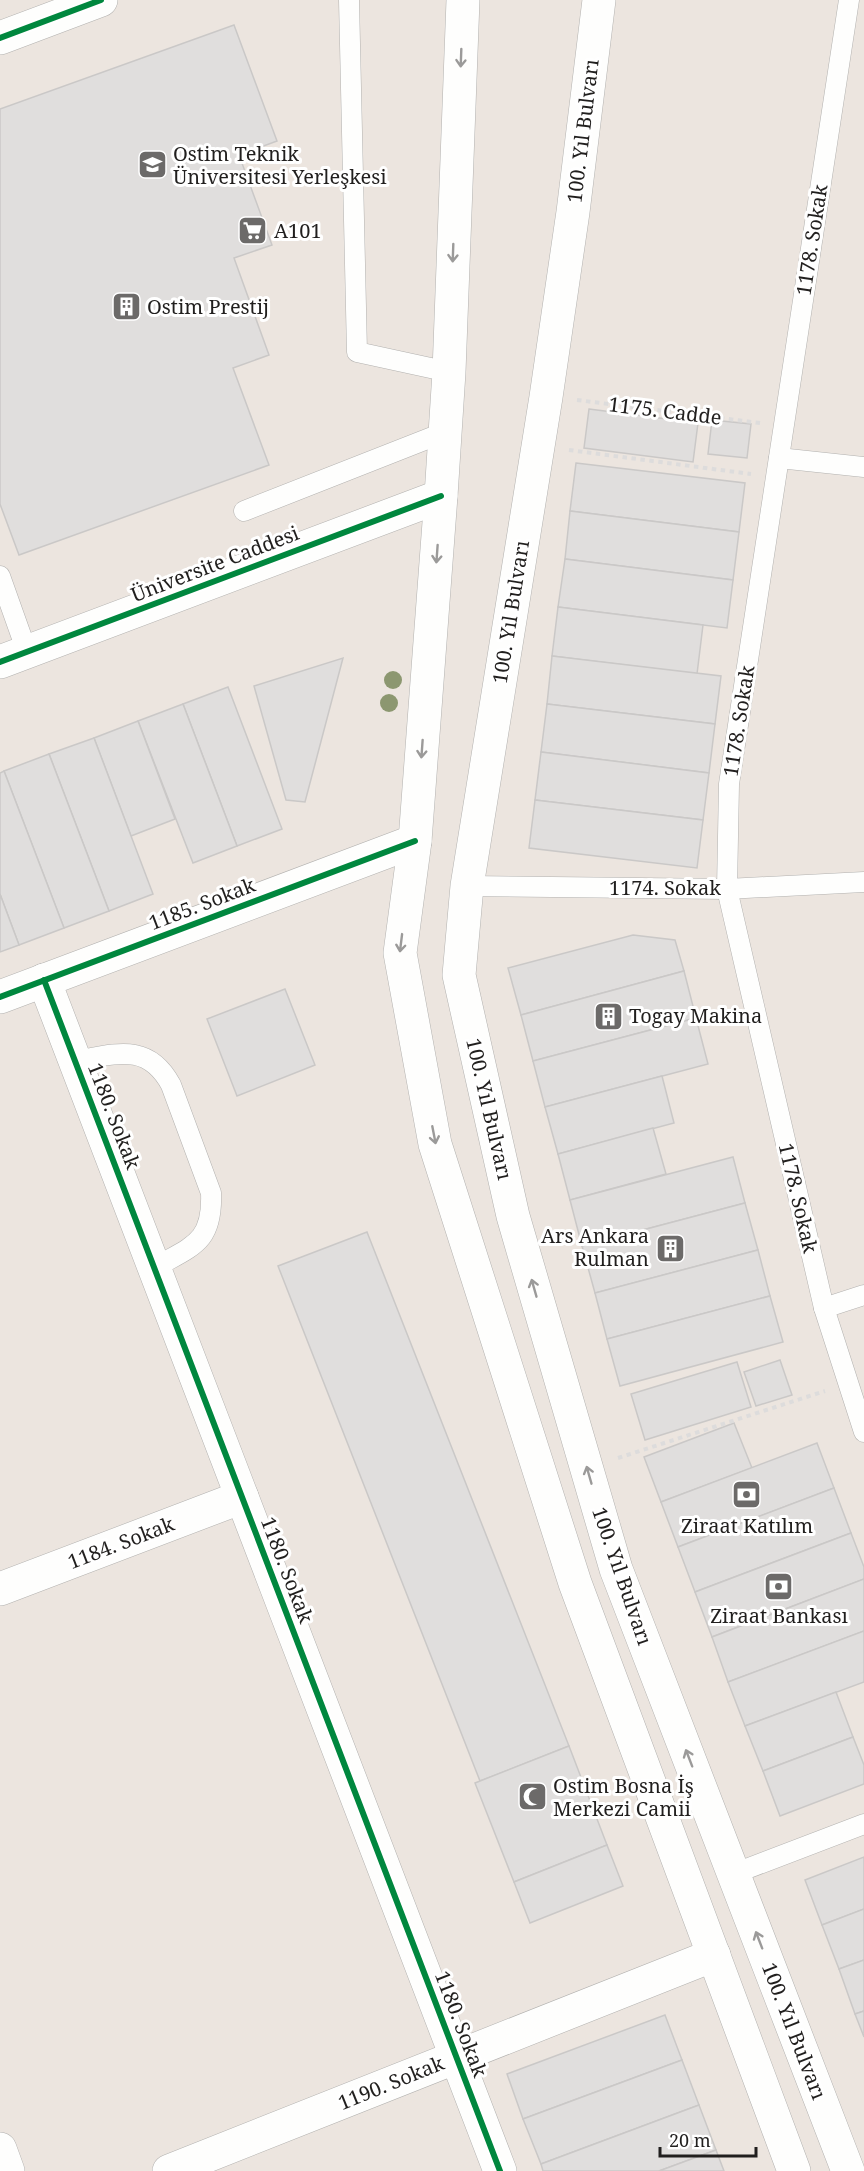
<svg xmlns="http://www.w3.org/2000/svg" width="864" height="2171" font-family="'Noto Serif',serif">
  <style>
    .built { fill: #ece5df }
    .building { fill: #e0dedd; stroke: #cac8c7; stroke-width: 1.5 }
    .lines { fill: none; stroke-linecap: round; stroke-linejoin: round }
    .lane-casing { stroke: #b2b1af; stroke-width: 21 }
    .street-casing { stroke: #b2b1af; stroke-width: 34 }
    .secondary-casing { stroke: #b2b1af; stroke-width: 34 }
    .primary-casing { stroke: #b2b1af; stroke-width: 34 }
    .path { stroke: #dddcdc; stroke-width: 4; stroke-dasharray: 4.5 4.5; stroke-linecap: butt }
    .lane { stroke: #fefefd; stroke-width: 20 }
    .street { stroke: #fefefd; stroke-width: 33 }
    .secondary { stroke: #fefefd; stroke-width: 33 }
    .primary { stroke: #fefefd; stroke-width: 33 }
    .cycleway-casing { stroke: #fff; stroke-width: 10 }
    .cycleway { stroke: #00873e; stroke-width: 6 }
    .tree { fill: #8c9770 }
    .oneway { stroke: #9b9a99 }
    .labels { text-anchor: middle; stroke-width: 6; stroke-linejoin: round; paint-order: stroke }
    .street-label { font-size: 20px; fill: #211f1e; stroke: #fff }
    .poi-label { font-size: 20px; fill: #211f1e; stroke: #fff; text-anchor: start }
  </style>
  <rect width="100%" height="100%" fill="#f7f5f3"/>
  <rect class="built" x="0" y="0" width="864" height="2171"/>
  <g class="building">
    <path d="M234,25L277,141L239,155L272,245L234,258L269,355L233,368L269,465L19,555L0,504V109Z"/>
    <path d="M589,409L698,423L693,462L584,448Z"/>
    <path d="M712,420L751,424L747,458L708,454Z"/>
    <path d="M576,463L745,483L739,532L570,511Z"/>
    <path d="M570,511L739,532L733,580L565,559Z"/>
    <path d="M565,559L733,580L727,628L558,607Z"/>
    <path d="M558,607L703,625L697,674L552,656Z"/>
    <path d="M552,656L721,676L715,724L547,704Z"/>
    <path d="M343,658L305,802L286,800L254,686Z"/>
    <path d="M228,687L282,829L237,846L183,704Z"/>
    <path d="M183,704L237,846L193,863L138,721Z"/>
    <path d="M547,704L715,724L709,773L541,752Z"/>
    <path d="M138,721L175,819L131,836L94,738Z"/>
    <path d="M94,738L153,894L109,911L49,754Z"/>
    <path d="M541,752L709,773L703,820L535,800Z"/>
    <path d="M49,754L109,911L64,928L4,771Z"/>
    <path d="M4,771L64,928L19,945L0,894V773Z"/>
    <path d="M535,800L703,820L697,868L529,848Z"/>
    <path d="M0,894L19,945L0,952Z"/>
    <path d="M633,935L675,940L684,971L521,1015L508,968Z"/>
    <path d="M684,971L696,1018L533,1061L521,1015Z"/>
    <path d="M285,989L315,1065L237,1096L207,1019Z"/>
    <path d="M696,1018L708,1064L545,1107L533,1061Z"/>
    <path d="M662,1076L674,1123L558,1154L545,1107Z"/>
    <path d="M653,1128L666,1174L570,1200L558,1154Z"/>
    <path d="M733,1157L745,1203L582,1246L570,1200Z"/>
    <path d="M745,1203L758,1250L595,1293L582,1246Z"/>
    <path d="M367,1232L569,1746L480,1781L278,1266Z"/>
    <path d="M758,1250L770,1296L607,1339L595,1293Z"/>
    <path d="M770,1296L783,1342L620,1386L607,1339Z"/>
    <path d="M780,1360L792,1395L756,1406L744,1372Z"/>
    <path d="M737,1362L751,1407L645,1440L631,1394Z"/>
    <path d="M734,1423L752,1468L661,1502L644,1457Z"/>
    <path d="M817,1443L834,1488L678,1547L661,1502Z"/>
    <path d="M834,1488L851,1533L695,1592L678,1547Z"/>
    <path d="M851,1533L864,1567V1579L712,1637L695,1592Z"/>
    <path d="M864,1579V1631L728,1682L712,1637Z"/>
    <path d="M864,1631V1682L745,1726L728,1682Z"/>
    <path d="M836,1692L853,1737L763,1771L745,1726Z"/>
    <path d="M853,1737L864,1765V1784L780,1816L763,1771Z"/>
    <path d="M569,1746L607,1845L514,1882L475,1783Z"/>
    <path d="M607,1845L623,1886L530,1923L514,1882Z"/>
    <path d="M864,1857V1909L822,1925L805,1880Z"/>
    <path d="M864,1909V1960L839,1969L822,1925Z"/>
    <path d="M864,1960V2011L855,2014L839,1969Z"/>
    <path d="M864,2011V2037L855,2014Z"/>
    <path d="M665,2015L682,2060L523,2119L507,2074Z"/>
    <path d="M682,2060L699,2105L541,2164L523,2119Z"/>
    <path d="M699,2105L716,2150L659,2171H543L541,2164Z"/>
    <path d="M716,2150L724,2171H659Z"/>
  </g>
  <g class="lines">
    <defs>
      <g id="lane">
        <path d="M349,0L357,352L449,372"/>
        <path d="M849,0L729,784L727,889L824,1308L864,1432"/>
        <path d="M779,458L864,467"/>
        <path d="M244,511L445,432"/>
        <path d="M0,576L27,652"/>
        <path d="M467,886L727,889L864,882"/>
        <path d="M75,1061C116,1054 148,1042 171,1085L211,1193C213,1243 192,1246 154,1268"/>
        <path d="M824,1308L864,1295"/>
        <path d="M733,1874L864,1824"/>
      </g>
      <g id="street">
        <path d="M44,980L500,2171"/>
        <path d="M0,997L415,841"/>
        <path d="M0,1589L242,1497"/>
        <path d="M0,2149L8,2171"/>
        <path d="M169,2171L714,1955"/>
      </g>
      <g id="secondary">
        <path d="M0,38L101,0"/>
        <path d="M0,662L441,496"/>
      </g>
      <g id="primary">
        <path d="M463,0L449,372L441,496L415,841L400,953L435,1144L575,1583L794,2171"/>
        <path d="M599,0L573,212L546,397L467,886L459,975L513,1216L616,1569L848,2171"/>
      </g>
    </defs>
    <use href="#lane" class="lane-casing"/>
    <use href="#street" class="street-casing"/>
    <use href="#secondary" class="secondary-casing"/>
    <use href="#primary" class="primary-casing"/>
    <g class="path">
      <path d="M577,400L760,423"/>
      <path d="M569,450L751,474"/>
      <path d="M618,1458L825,1391"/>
    </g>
    <use href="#lane" class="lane"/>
    <use href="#street" class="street"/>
    <use href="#secondary" class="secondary"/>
    <use href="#primary" class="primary"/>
    <defs>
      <g id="cycleway">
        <path d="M0,38L101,0"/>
        <path d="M0,662L441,496"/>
        <path d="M44,980L500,2171"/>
        <path d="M0,997L415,841"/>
      </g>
    </defs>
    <use href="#cycleway" class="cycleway-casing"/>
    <use href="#cycleway" class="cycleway"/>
  </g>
  <g class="tree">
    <circle cx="393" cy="680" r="9"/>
    <circle cx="389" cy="703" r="9"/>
  </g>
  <defs><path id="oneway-shaft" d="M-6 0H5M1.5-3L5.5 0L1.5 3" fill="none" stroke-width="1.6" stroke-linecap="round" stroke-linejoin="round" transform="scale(1.5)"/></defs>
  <g class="oneway">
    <use href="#oneway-shaft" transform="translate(461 58) rotate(92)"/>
    <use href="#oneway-shaft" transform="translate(453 253) rotate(92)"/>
    <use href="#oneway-shaft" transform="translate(437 554) rotate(94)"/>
    <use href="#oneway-shaft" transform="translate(422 749) rotate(94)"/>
    <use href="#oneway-shaft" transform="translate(401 943) rotate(97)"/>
    <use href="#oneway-shaft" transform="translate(434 1135) rotate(79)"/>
    <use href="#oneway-shaft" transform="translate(534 1288) rotate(-106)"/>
    <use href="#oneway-shaft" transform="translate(589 1475) rotate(-106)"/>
    <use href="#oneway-shaft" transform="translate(689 1758) rotate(-111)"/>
    <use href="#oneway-shaft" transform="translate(759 1940) rotate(-111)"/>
  </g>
  <defs>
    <symbol id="university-square" viewBox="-11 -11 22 22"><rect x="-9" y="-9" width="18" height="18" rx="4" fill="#6c6a69" stroke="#fff"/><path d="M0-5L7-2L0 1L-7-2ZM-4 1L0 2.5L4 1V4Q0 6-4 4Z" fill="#fff"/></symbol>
    <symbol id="supermarket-square" viewBox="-11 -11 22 22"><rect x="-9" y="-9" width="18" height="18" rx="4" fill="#6c6a69" stroke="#fff"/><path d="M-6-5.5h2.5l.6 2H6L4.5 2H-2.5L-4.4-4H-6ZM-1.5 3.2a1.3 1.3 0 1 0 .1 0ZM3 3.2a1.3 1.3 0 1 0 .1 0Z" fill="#fff"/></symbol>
    <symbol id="building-square" viewBox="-11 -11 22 22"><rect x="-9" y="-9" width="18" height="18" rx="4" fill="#6c6a69" stroke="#fff"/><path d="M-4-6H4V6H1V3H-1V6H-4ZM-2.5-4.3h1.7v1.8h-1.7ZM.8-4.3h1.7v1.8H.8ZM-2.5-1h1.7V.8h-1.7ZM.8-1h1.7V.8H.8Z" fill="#fff"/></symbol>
    <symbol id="bank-square" viewBox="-11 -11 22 22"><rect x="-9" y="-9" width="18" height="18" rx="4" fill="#6c6a69" stroke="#fff"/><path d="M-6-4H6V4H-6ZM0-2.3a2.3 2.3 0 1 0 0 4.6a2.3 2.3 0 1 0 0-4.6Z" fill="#fff"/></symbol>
    <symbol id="mosque-square" viewBox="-11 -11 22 22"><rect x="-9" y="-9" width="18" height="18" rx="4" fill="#6c6a69" stroke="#fff"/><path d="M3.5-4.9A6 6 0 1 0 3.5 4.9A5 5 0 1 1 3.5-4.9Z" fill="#fff"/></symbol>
  </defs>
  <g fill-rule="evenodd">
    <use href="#university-square" x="136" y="148" width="33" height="33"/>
    <use href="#supermarket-square" x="236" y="214" width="33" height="33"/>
    <use href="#building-square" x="110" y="290" width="33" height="33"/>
    <use href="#building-square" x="592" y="1000" width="33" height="33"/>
    <use href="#building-square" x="654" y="1232" width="33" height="33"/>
    <use href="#bank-square" x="730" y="1478" width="33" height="33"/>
    <use href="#bank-square" x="762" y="1570" width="33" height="33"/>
    <use href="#mosque-square" x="516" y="1780" width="33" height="33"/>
  </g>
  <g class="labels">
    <g class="street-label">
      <text transform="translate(583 131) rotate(-83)" y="7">100. Yıl Bulvarı</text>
      <text transform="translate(812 240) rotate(-81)" y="7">1178. Sokak</text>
      <text transform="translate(665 411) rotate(7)" y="7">1175. Cadde</text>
      <text transform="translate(215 564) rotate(-21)" y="7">Üniversite Caddesi</text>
      <text transform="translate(511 612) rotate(-81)" y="7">100. Yıl Bulvarı</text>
      <text transform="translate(739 721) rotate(-81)" y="7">1178. Sokak</text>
      <text x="665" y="895">1174. Sokak</text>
      <text transform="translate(202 904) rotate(-21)" y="7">1185. Sokak</text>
      <text transform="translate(489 1109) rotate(77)" y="7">100. Yıl Bulvarı</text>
      <text transform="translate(114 1116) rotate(69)" y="7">1180. Sokak</text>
      <text transform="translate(798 1198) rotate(77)" y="7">1178. Sokak</text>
      <text transform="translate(121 1543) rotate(-21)" y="7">1184. Sokak</text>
      <text transform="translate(287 1570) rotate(69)" y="7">1180. Sokak</text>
      <text transform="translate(622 1576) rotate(71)" y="7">100. Yıl Bulvarı</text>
      <text transform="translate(461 2024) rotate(69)" y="7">1180. Sokak</text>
      <text transform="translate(794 2031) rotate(69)" y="7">100. Yıl Bulvarı</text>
      <text transform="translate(391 2083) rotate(-22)" y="7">1190. Sokak</text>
    </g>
    <g class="poi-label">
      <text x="173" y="161">Ostim Teknik<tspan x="173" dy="23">Üniversitesi Yerleşkesi</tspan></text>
      <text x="274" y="238">A101</text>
      <text x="147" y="314">Ostim Prestij</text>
      <text x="629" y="1023">Togay Makina</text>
      <text x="649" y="1243" text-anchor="end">Ars Ankara<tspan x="649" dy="23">Rulman</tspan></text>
      <text x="747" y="1533" text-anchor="middle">Ziraat Katılım</text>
      <text x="779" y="1623" text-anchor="middle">Ziraat Bankası</text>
      <text x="553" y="1793">Ostim Bosna İş<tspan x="553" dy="23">Merkezi Camii</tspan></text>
    </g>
  </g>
  <path d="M660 2147v9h96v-9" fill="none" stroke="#211f1e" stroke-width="3"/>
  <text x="669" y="2147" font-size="18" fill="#211f1e" stroke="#ffffff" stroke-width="4.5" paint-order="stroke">20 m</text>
</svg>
